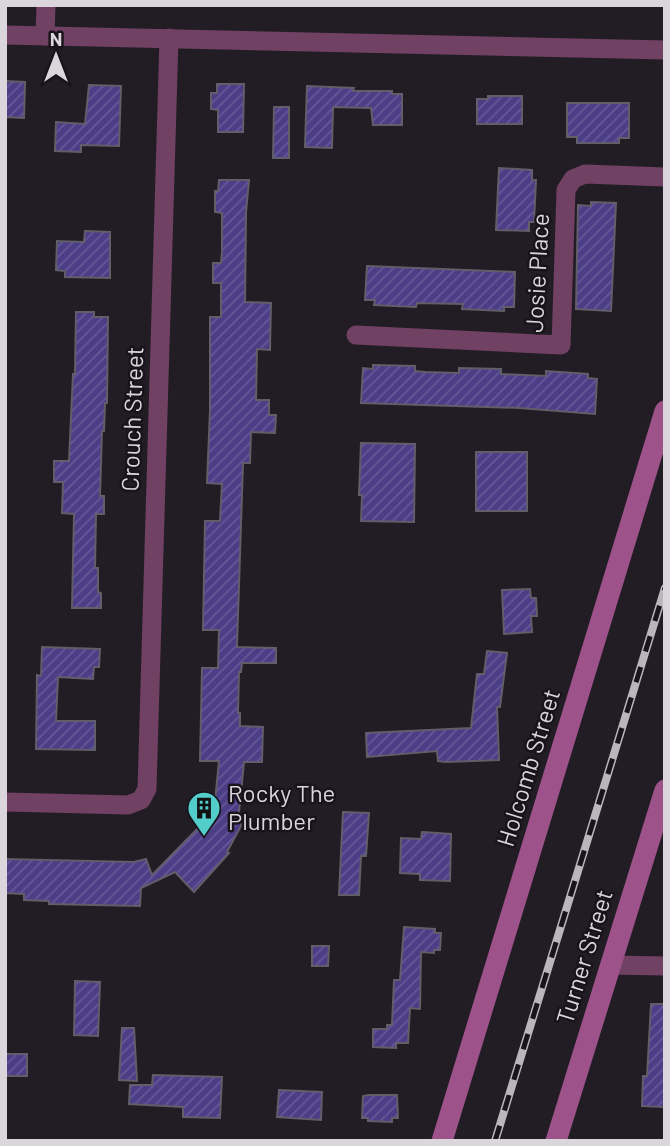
<svg xmlns="http://www.w3.org/2000/svg" width="670" height="1146" font-family="Barlow,sans-serif">
  <style>
    .building { fill: url(#building-hatch); stroke: #5f5e69; stroke-width: 2 }
    .lines { fill: none; stroke-linecap: round; stroke-linejoin: round }
    .street { stroke: #704163; stroke-width: 19 }
    .secondary { stroke: #9d528a; stroke-width: 21 }
    .rail-casing { stroke: #bab6bc; stroke-width: 8 }
    .rail { stroke: #19131c; stroke-width: 5; stroke-dasharray: 16; stroke-linecap: butt }
    .labels { text-anchor: middle; stroke-width: 5; stroke-linejoin: round; paint-order: stroke }
    .street-label { font-size: 24px; fill: #dad6dc; stroke: #19131c }
    .poi-label { font-size: 24px; fill: #dad6dc; stroke: #19131c; text-anchor: start }
  </style>
  <defs>
    <pattern id="building-hatch" width="6" height="6" patternUnits="userSpaceOnUse" patternTransform="scale(1.75)"><rect width="6" height="6" fill="#4c3d87"/><path d="M-1 1l2-2M0 6l6-6M5 7l2-2" fill="none" stroke="#655897"/></pattern>
  </defs>
  <rect width="100%" height="100%" fill="#221d25"/>
  <g class="building">
    <path d="M5,81L25,82L24,118L5,117Z"/>
    <path d="M217,84H244L243,132H218V110L211,109V93H217Z"/>
    <path d="M89,85L121,86L119,146L81,145V152L55,151L56,122L85,124Z"/>
    <path d="M307,86L354,88L353,91H392V94H402V125H373L371,108L333,107L332,148L305,147Z"/>
    <path d="M488,96H522V124H477V99H488Z"/>
    <path d="M567,103H629V138H619V143H577V137H567Z"/>
    <path d="M274,107H289V158H273Z"/>
    <path d="M499,168L532,170V180H536L534,222H529V231L496,230Z"/>
    <path d="M219,180H249L246,213L245,302L271,303L270,350L257,349L256,400H269V415H276L275,433L251,432L250,463H243L237,647L276,648V663H242L241,672H239L238,713H240V726L263,727L262,762H244L238,822L242,824L227,852L229,853L194,892L175,872L141,888L140,906L49,904V901L24,900V894L5,893V859L134,862L146,859L152,875L205,821L215,801L219,761H200L202,668H218L219,630H203L205,521H220L222,484L207,483L210,410V317H221V283H213V263H221L222,252V213L215,212V191H218Z"/>
    <path d="M591,202L616,203L611,311L576,309L578,205L591,206Z"/>
    <path d="M85,231L110,232V278L65,277V271L56,270L57,241L84,242Z"/>
    <path d="M367,266L515,272L514,307H504V311L462,309L463,304L417,303L416,307L374,305L375,300H365Z"/>
    <path d="M76,312H94V317H108L107,403H105L104,431H102L100,496H104V514H96L95,568H98V592L101,593V608H72L74,514L62,513L63,482H54V461H69L73,374H75Z"/>
    <path d="M373,365L415,366V371L425,372L459,373V368L501,369V374L546,376V371L588,374V378L597,379L595,414L520,408L361,403L363,368L373,369Z"/>
    <path d="M361,443L415,444L414,522L361,521L362,495H359Z"/>
    <rect x="476" y="452" width="51" height="59"/>
    <path d="M530,589L531,598H536L537,616H531L532,632L504,634L502,590Z"/>
    <path d="M42,647L100,649L99,667H94L93,679L58,677L56,721H95V750L36,749L37,675L41,676Z"/>
    <path d="M487,651L507,653L500,707H497L499,760L446,762L438,761L437,751L367,757L366,733L471,728L477,674H484Z"/>
    <path d="M343,812L369,813L366,856H361L359,895H339Z"/>
    <path d="M422,832L451,834L450,881L420,880V874L400,873L401,838L421,839Z"/>
    <path d="M404,927L435,929V933H441L440,950H434V953L421,952L420,1009L410,1008L408,1043H396V1048L373,1047V1029H387V1025H392L394,980H400Z"/>
    <path d="M312,946H329L328,966H312Z"/>
    <path d="M75,981L100,982L98,1036L74,1035Z"/>
    <path d="M651,1004H665V1107L642,1106L643,1076H647Z"/>
    <path d="M122,1028H134L137,1081L119,1080Z"/>
    <rect x="5" y="1054" width="22" height="22"/>
    <path d="M153,1075L222,1077L220,1118L183,1117V1107L129,1104L130,1085H152Z"/>
    <path d="M279,1090L322,1092L321,1120L277,1117Z"/>
    <path d="M369,1095H397L398,1118H392V1122L368,1121V1118H362L363,1096Z"/>
  </g>
  <g class="lines">
    <g class="street">
      <path d="M5,35L665,50"/>
      <path d="M45,36L46,5"/>
      <path d="M356,335L561,345L566,190L573,179L585,174L665,177"/>
      <path d="M5,802L128,805L141,800L147,789L169,38"/>
      <path d="M610,965L665,966"/>
    </g>
    <g class="secondary">
      <path d="M442,1141L665,411"/>
      <path d="M556,1141L665,790"/>
    </g>
    <defs>
      <path id="rail" d="M495,1141L665,588"/>
    </defs>
    <use href="#rail" class="rail-casing"/>
    <use href="#rail" class="rail"/>
  </g>
  <defs>
    <symbol id="building-pin" viewBox="-11 -11 22 30"><path d="M0 17L-7.5 6A9.5 9.5 0 1 1 7.5 6Z" fill="#53cdca" stroke="#19131c"/><path d="M-4-6H4V6H1V3H-1V6H-4ZM-2.5-4.3h1.7v1.8h-1.7ZM.8-4.3h1.7v1.8H.8ZM-2.5-1h1.7V.8h-1.7ZM.8-1h1.7V.8H.8Z" fill="#111"/></symbol>
  </defs>
  <g fill-rule="evenodd">
    <use href="#building-pin" x="185" y="789" width="38" height="52"/>
  </g>
  <g class="labels">
    <g class="street-label">
      <text transform="translate(538 273) rotate(-87)" y="8">Josie Place</text>
      <text transform="translate(133 419) rotate(-88)" y="8">Crouch Street</text>
      <text transform="translate(529 768) rotate(-73)" y="8">Holcomb Street</text>
      <text transform="translate(585 957) rotate(-73)" y="8">Turner Street</text>
    </g>
    <g class="poi-label">
      <text x="228" y="802">Rocky The<tspan x="228" dy="28">Plumber</tspan></text>
    </g>
  </g>
  <rect width="670" height="1146" fill="none" stroke="#dad6dc" stroke-width="14"/>
  <g transform="translate(56 56)" stroke="#19131c" stroke-width="5" paint-order="stroke">
  <path d="M0-5L12 26L0 18L-12 26Z" fill="#dad6dc"/>
  <text y="-10" font-size="19" font-weight="bold" text-anchor="middle" fill="#dad6dc">N</text>
  </g>
</svg>
